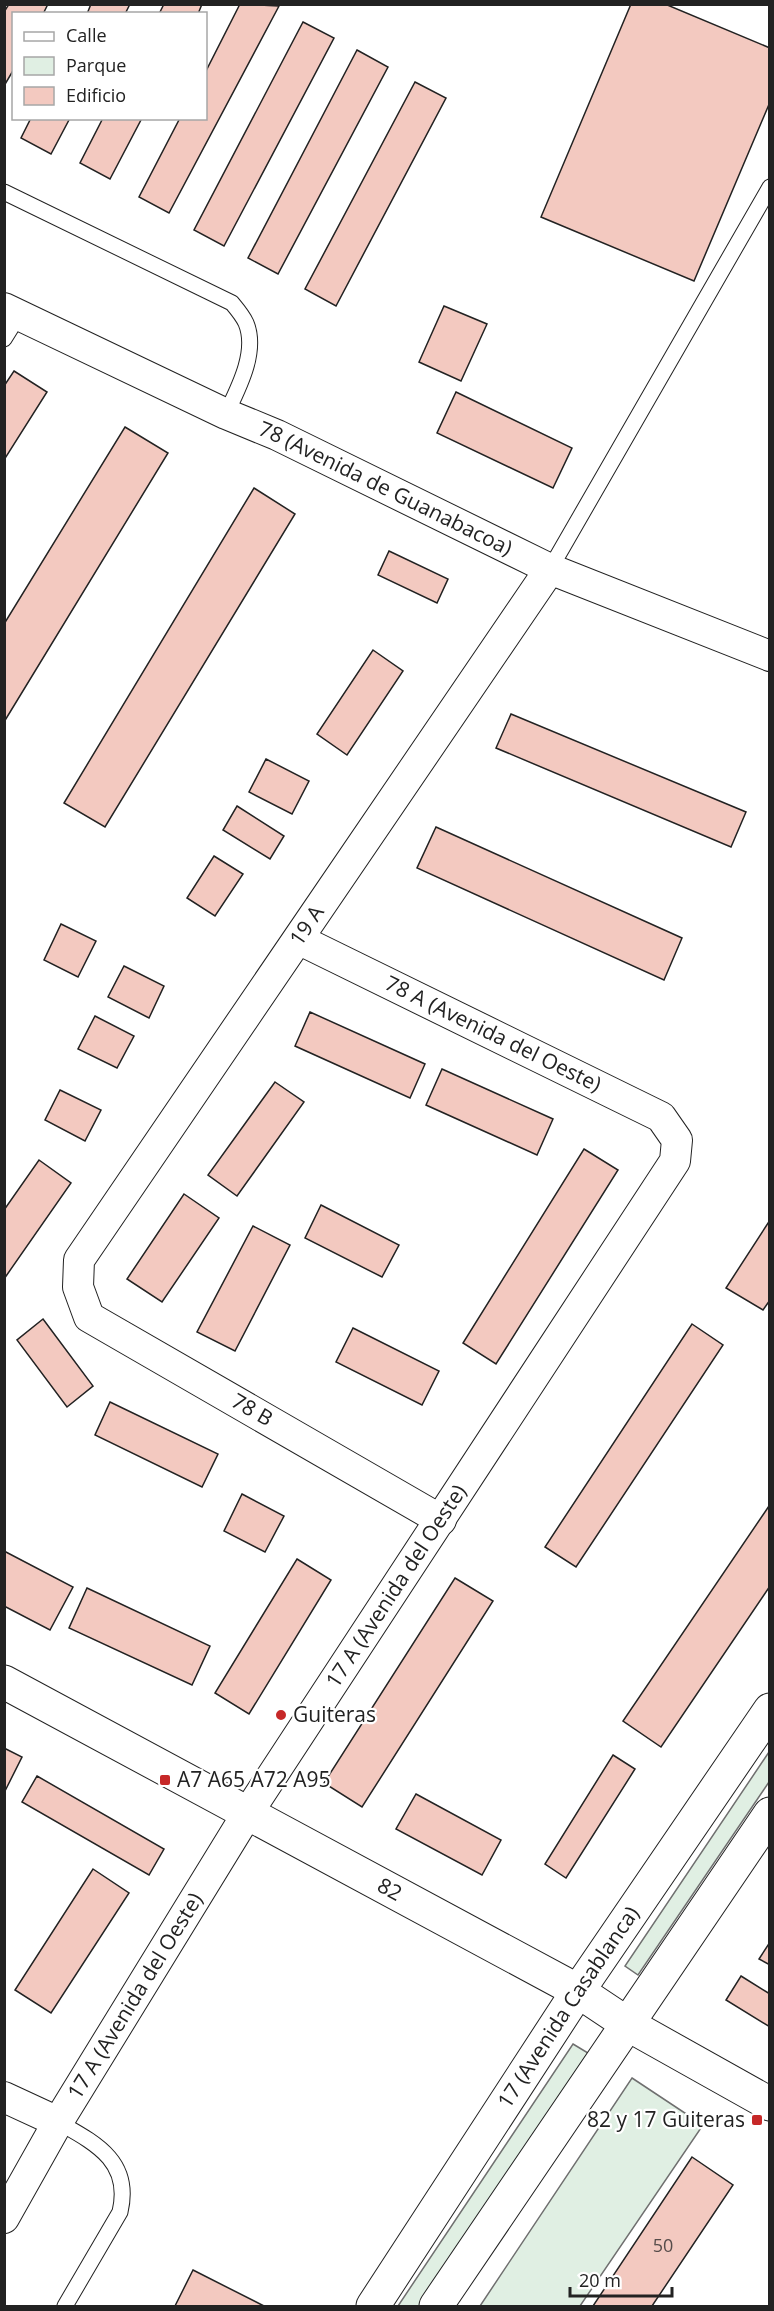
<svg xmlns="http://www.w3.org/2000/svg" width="774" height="2311" font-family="'Open Sans',sans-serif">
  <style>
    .green { fill: #e0efe3; stroke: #6f6f6f; stroke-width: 1.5 }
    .building { fill: #f3c9c0; stroke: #222; stroke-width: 1.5 }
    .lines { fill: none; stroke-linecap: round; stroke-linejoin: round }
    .lane-casing { stroke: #222; stroke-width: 17 }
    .street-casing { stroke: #222; stroke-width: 32 }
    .secondary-casing { stroke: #222; stroke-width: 35 }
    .lane { stroke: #fff; stroke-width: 15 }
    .street { stroke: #fff; stroke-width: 30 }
    .secondary { stroke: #fff; stroke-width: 33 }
    .poi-dot { fill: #c62828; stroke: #fff; stroke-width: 2 }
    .labels { text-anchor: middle; stroke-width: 4.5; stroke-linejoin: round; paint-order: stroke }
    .number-label { font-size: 18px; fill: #564c4a }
    .street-label { font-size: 21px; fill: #222; stroke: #fff }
    .poi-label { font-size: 21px; fill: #222; stroke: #fff; text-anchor: start }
  </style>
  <rect width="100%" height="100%" fill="#fff"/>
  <g class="green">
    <path d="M769,1752V1782L638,1975L625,1966Z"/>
    <path d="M573,2044L588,2053L421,2306H398Z"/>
    <path d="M632,2078L703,2125L580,2306H480Z"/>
  </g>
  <g class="building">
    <path d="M9,4H48L43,14H14V69L4,86V12Z"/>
    <path d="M91,4H130L125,14H87Z"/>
    <path d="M164,4H202L198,14H159Z"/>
    <path d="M240,4L279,6L169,213L139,197L180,118H206V71Z"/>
    <path d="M631,4H665L770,48V102L694,281L541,217Z"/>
    <path d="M303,22L334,38L224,246L194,230Z"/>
    <path d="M357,50L388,67L278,274L248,258Z"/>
    <path d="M415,82L446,98L336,306L305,289Z"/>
    <path d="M31,118H70L51,154L21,138Z"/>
    <path d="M103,118H142L110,179L80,163Z"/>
    <path d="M444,306L487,324L461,381L419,362Z"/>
    <path d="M14,371L47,392L4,460V386Z"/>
    <path d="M456,392L572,448L553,488L437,433Z"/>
    <path d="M125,427L168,453L4,722V624Z"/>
    <path d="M254,488L295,514L105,827L64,803Z"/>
    <path d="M389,551L448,579L437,603L378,575Z"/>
    <path d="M373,650L403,671L347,755L317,734Z"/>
    <path d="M511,714L746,812L731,847L496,748Z"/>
    <path d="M266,759L309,781L292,814L249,792Z"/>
    <path d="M237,806L284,836L270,859L223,830Z"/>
    <path d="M436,827L682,938L664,980L417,868Z"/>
    <path d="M214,856L243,874L215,916L187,898Z"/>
    <path d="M61,924L96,941L78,977L44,960Z"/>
    <path d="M124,966L164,986L149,1018L108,997Z"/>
    <path d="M310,1012L425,1064L410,1098L295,1046Z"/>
    <path d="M95,1016L134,1036L117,1068L78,1049Z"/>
    <path d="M442,1069L553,1119L537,1155L426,1105Z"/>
    <path d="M275,1082L304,1102L237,1196L208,1175Z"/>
    <path d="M60,1090L101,1110L85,1141L45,1120Z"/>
    <path d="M584,1149L618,1170L496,1364L463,1343Z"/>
    <path d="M39,1160L71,1183L4,1279V1210Z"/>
    <path d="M184,1194L219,1218L162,1302L127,1279Z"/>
    <path d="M321,1205L399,1245L382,1277L305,1238Z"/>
    <path d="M770,1220V1300L763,1310L726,1288Z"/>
    <path d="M253,1226L290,1245L235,1351L197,1332Z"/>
    <path d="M43,1319L93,1386L67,1407L17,1340Z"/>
    <path d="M692,1324L723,1345L576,1567L545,1547Z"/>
    <path d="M353,1328L439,1371L422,1405L336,1362Z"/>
    <path d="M110,1402L218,1454L202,1487L95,1435Z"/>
    <path d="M242,1494L284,1516L265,1552L224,1531Z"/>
    <path d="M769,1506L770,1586L661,1747L623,1721Z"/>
    <path d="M4,1551L73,1587L50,1630L4,1606Z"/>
    <path d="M297,1559L331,1580L249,1714L215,1693Z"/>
    <path d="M455,1578L493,1601L362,1807L324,1783Z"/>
    <path d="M87,1588L210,1646L192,1685L69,1628Z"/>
    <path d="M4,1748L22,1757L4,1793Z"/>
    <path d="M613,1755L635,1769L566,1878L545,1864Z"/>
    <path d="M37,1776L164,1849L149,1875L22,1802Z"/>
    <path d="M416,1794L501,1840L482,1875L396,1829Z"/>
    <path d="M93,1869L129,1893L51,2013L15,1990Z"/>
    <path d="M770,1942V1965L759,1959Z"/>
    <path d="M741,1976L770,1994V2027L726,2000Z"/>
    <path d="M692,2157L733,2185L652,2306H593Z"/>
    <path d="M193,2270L264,2306H175Z"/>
  </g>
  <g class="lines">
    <defs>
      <g id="lane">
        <path d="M4,192L232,303C237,309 243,316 246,323C258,352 238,389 226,414"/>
        <path d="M4,339L19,315"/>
        <path d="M550,569L770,187"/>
        <path d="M58,2122C95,2143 132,2161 120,2212L65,2306"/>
      </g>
      <g id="street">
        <path id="s1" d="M4,308L226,414L277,435L550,569L770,656"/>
        <path id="s2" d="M441,1520L89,1317L78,1287L79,1260L550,569"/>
        <path d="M4,2097L58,2122"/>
        <path id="s3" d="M4,2218L58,2122L247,1814L675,1161L677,1140L661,1117L300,940"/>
      </g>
      <g id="secondary">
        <path id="s4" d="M4,1682L578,1991L629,2025L770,2104"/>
        <path id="s5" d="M373,2306L578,1991L770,1710"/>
        <path d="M436,2306L770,1814"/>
      </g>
    </defs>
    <use href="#lane" class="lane-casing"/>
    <use href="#street" class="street-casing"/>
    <use href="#secondary" class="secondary-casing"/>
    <use href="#lane" class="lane"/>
    <use href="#street" class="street"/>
    <use href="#secondary" class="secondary"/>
  </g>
  <g class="poi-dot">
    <circle cx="281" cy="1715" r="6"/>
    <rect x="159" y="1774" width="12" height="12" rx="3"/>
    <rect x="751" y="2114" width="12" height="12" rx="3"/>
  </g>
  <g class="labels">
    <g class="number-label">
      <text x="663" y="2252">50</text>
    </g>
    <g class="street-label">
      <text dy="7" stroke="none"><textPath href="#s1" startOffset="422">78 (Avenida de Guanabacoa)</textPath></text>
      <text dy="7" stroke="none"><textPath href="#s2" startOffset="870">19 A</textPath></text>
      <text transform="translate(493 1034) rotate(26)" y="7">78 A (Avenida del Oeste)</text>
      <text transform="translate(252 1410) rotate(30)" y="7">78 B</text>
      <text dy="7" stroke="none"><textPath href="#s3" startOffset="744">17 A (Avenida del Oeste)</textPath></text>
      <text dy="7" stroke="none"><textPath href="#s4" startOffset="438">82</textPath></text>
      <text dy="7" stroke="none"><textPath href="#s3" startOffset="258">17 A (Avenida del Oeste)</textPath></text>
      <text dy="7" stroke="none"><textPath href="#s5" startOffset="357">17 (Avenida Casablanca)</textPath></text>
    </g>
    <g class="poi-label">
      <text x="293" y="1722">Guiteras</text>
      <text x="177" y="1787">A7 A65 A72 A95</text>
      <text x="745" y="2127" text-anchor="end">82 y 17 Guiteras</text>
    </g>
  </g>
  <rect width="774" height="2311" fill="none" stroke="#222222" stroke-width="12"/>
  <rect x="12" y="12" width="195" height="108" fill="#ffffff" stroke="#a7a7a7" stroke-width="1.5"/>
  <rect x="24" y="32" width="30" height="9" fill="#ffffff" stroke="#a7a7a7" stroke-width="1.5"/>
  <text x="66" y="42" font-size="18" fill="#222222">Calle</text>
  <rect x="24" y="57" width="30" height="18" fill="#e0efe3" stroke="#a7a7a7" stroke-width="1.5"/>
  <text x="66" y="72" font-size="18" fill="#222222">Parque</text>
  <rect x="24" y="87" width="30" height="18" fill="#f3c9c0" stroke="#a7a7a7" stroke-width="1.5"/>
  <text x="66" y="102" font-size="18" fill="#222222">Edificio</text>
  <path d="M570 2287v9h102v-9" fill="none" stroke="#222222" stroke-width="3"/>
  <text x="579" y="2287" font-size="18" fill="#222222" stroke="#ffffff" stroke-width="4.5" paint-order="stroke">20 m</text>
</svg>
